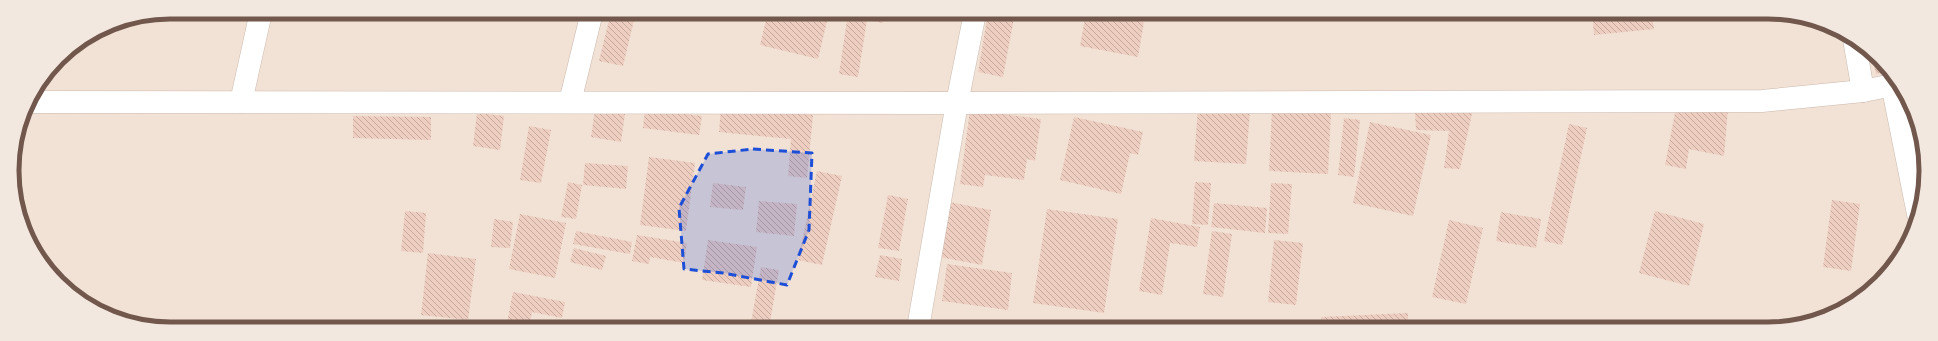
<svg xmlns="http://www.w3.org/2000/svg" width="1938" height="341" font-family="Montserrat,sans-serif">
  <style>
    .residential { fill: #f1e2d5 }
    .building { fill: url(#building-back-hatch) }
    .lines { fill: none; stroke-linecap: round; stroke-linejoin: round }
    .minor-casing { stroke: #cbb8ad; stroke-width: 23 }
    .minor { stroke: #fff; stroke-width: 22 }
    .marked { fill: #1d4ed8; fill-opacity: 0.2; stroke: #1d4ed8; stroke-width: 3; stroke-dasharray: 8 5; stroke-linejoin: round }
    .rim { fill: none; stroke: #72574d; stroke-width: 5 }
  </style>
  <defs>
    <pattern id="building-back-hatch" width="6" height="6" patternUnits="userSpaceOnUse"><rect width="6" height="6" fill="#eecec0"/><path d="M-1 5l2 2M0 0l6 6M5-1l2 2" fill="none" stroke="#c5aa9e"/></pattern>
  </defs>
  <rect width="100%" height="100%" fill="#faf1e6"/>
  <path class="residential" d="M171,12L1788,13L1847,33L1893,74L1921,129L1925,191L1910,241L1879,283L1828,317L1778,329L150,328L91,308L51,275L20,221L12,160L24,110L59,58L110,24Z"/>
  <g class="building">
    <path d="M611,12H636L623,66L599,61Z"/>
    <path d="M768,12L829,13L818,59L760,45Z"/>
    <path d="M848,13H885L883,23L867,20L858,77L839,74Z"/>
    <path d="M988,13H1015L1003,77L978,72Z"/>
    <path d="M1086,13L1144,22L1138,57L1080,46Z"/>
    <path d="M1592,13H1652L1654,29L1594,35Z"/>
    <path d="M1872,56L1886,67L1890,71L1876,74Z"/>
    <path d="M721,107L813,115L807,178L788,176L791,139L719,132Z"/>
    <path d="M1198,107L1250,110L1246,164L1194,161Z"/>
    <path d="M1676,107L1728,109L1724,156L1689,149L1686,169L1665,165Z"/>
    <path d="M595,109L625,114L621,142L591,137Z"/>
    <path d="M645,109L702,116L699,135L643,128Z"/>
    <path d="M1473,109L1460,169L1444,168L1449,131L1416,130L1415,112Z"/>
    <path d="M970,110L1041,119L1035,161L1027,159L1024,180L985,175L983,187L960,184Z"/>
    <path d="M1272,110L1331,113L1328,174L1269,171Z"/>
    <path d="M477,113L504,116L500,150L473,146Z"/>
    <path d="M353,116L431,117V140L353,138Z"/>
    <path d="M1914,116L1921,129L1922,156H1921Z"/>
    <path d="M1074,117L1143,132L1138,155L1130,153L1121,194L1060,180Z"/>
    <path d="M1344,118L1360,120L1354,177L1338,175Z"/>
    <path d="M1370,122L1431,135L1413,216L1353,203Z"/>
    <path d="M1569,124L1587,128L1562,245L1544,241Z"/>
    <path d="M529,126L551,130L541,183L520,180Z"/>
    <path d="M649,157L695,163L686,231L640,225Z"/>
    <path d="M585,163L628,166L626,189L583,185Z"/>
    <path d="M817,171L842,176L822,265L798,260Z"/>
    <path d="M568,182L582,185L576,219L561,217Z"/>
    <path d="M1195,182L1211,183L1208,225L1192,224Z"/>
    <path d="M713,183L746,187L743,210L710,207Z"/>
    <path d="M1271,183L1292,184L1288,234L1268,233Z"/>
    <path d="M888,195L908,199L899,251L878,248Z"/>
    <path d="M1832,200L1860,204L1851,271L1823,267Z"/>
    <path d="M759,201L797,204L794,236L756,232Z"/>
    <path d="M949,202L991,210L982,265L939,257Z"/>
    <path d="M1214,203L1267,208L1265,233L1211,227Z"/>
    <path d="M1047,209L1118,219L1104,313L1033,303Z"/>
    <path d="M405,211L426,213L423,253L401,251Z"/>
    <path d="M1655,211L1704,224L1689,286L1639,273Z"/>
    <path d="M1501,212L1541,219L1536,248L1496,241Z"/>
    <path d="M520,214L566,223L555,278L509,269Z"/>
    <path d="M1151,218L1200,227L1197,247L1170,243L1162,295L1139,291Z"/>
    <path d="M494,219L513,222L510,248L491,247Z"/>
    <path d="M1449,220L1483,228L1466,304L1432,297Z"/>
    <path d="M576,231L632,242L630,254L573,244Z"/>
    <path d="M1212,231L1232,234L1223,297L1203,294Z"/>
    <path d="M637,235L687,243L684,263L650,257L649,264L632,261Z"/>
    <path d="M708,240L757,247L751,287L702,280Z"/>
    <path d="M1274,240L1303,243L1296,305L1268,302Z"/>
    <path d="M574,248L606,256L602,270L570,262Z"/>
    <path d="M428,253L476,259L468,320L421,315Z"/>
    <path d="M880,255L902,259L899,281L875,277Z"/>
    <path d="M947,264L1012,273L1008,310L942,301Z"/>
    <path d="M761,267L779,270L769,328H750Z"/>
    <path d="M513,292L565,302L562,318L532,312L529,328H506Z"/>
    <path d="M1408,313V328H1322L1321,317Z"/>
    <rect x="1127" y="323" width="51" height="5"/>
  </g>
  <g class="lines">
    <defs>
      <g id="minor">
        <path d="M1854,39L1863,91"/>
        <path d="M1892,84L1918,214"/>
        <path d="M29,102L957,103L1762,101L1863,91L1898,84"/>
        <path d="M241,102L261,12"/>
        <path d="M570,102L592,12"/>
        <path d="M918,328L957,103L975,13"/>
      </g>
    </defs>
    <use href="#minor" class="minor-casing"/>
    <use href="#minor" class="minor"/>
  </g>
  <path class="marked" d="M753,149L812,153L809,230L787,285L723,273L684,269L679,208L708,154Z"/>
  <path d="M0 0H1938V341H0ZM170 19H1768A151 151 0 0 1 1919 170V171A151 151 0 0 1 1768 322H170A151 151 0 0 1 19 171V170A151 151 0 0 1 170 19Z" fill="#f2e8df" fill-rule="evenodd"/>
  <path class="rim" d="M170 19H1768A151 151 0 0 1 1919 170V171A151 151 0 0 1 1768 322H170A151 151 0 0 1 19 171V170A151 151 0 0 1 170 19Z"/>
</svg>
